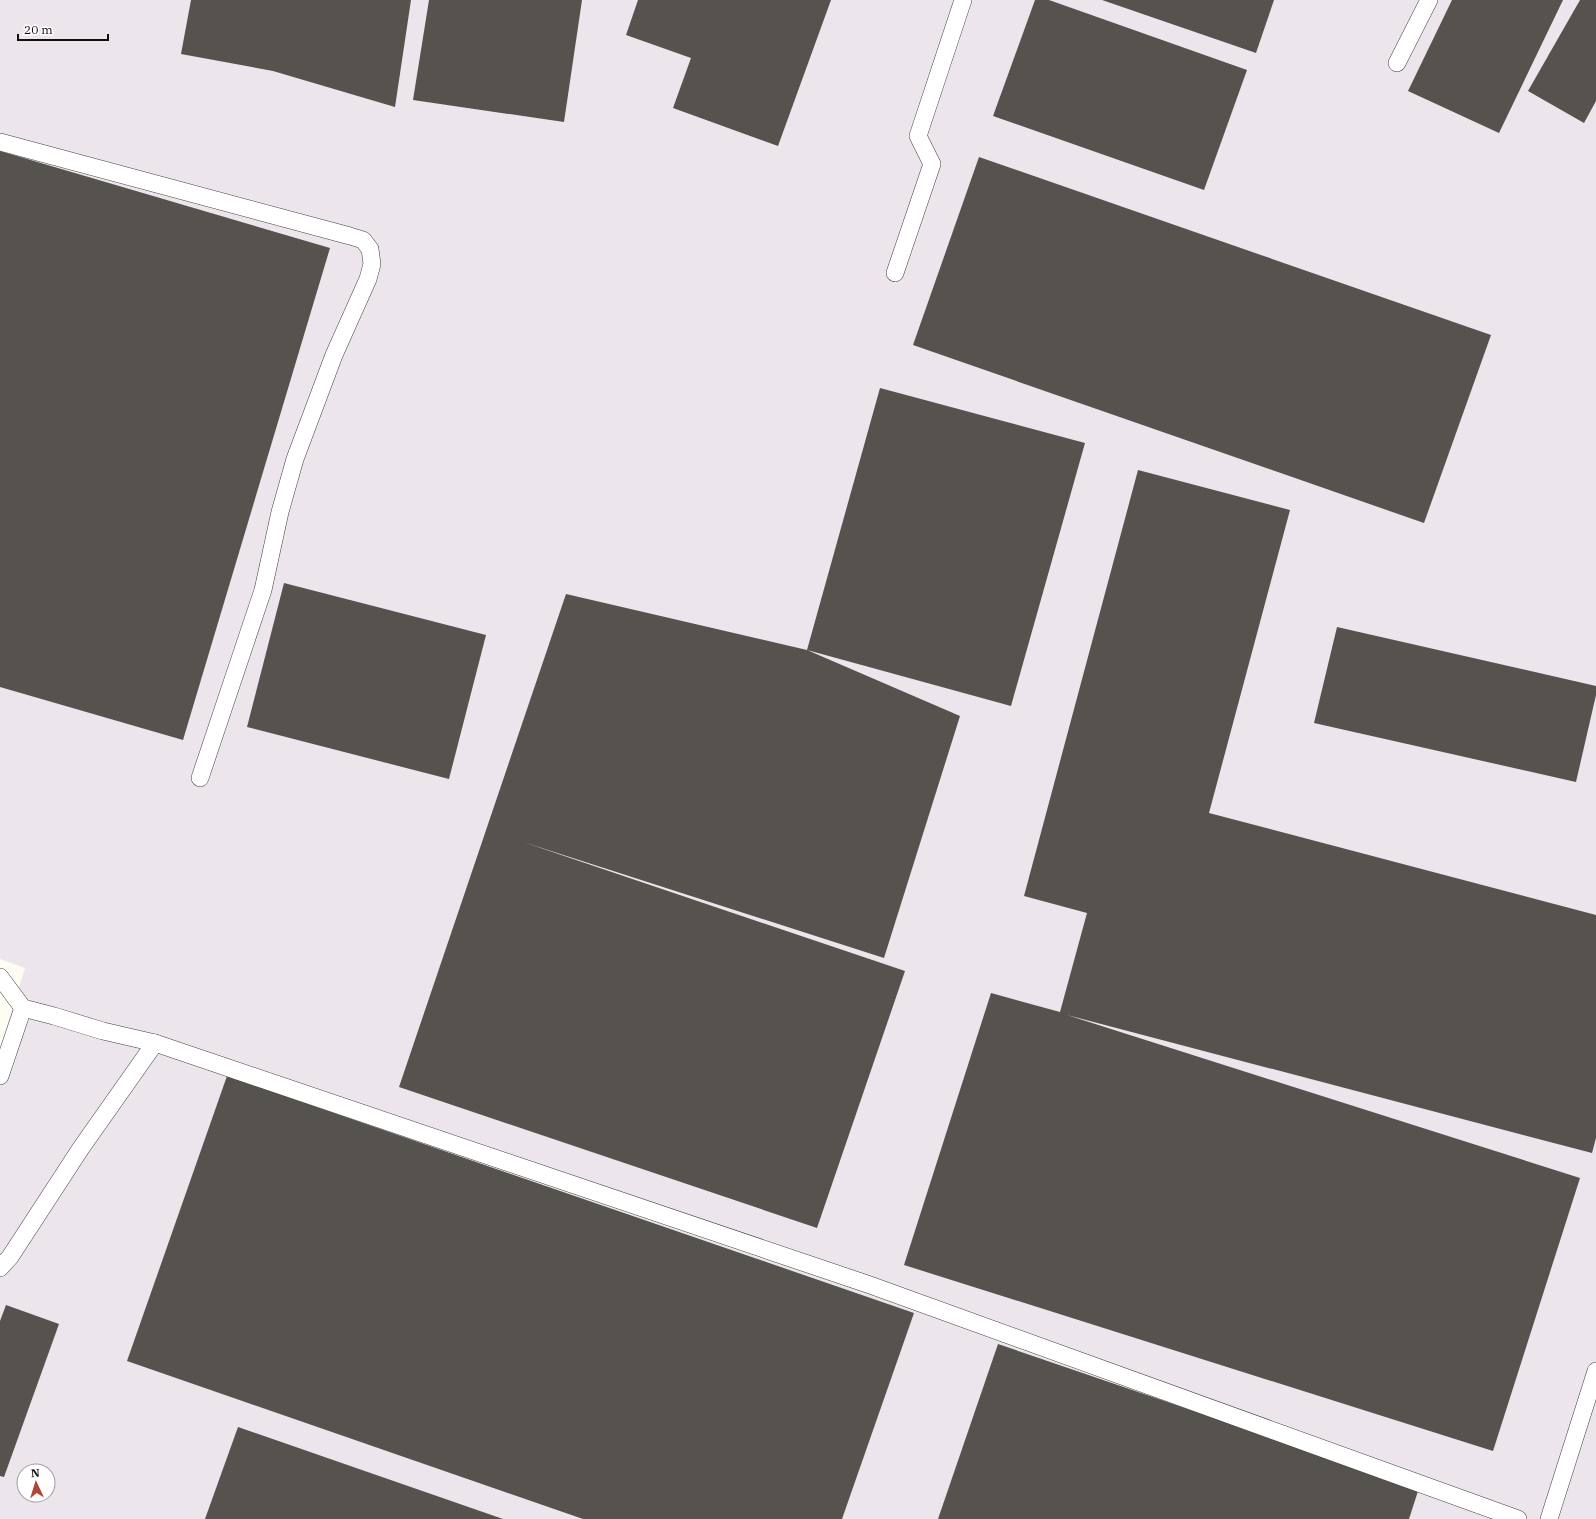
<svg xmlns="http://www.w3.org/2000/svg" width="1596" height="1519" font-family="'IBM Plex Serif',serif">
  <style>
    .industrial { fill: #ece5ec; fill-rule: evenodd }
    .building { fill: #56524d }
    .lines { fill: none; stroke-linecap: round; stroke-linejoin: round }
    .service-casing { stroke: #424242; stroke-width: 18 }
    .service { stroke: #fff; stroke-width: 17 }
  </style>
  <rect width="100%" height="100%" fill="#fdfdf3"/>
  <path class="industrial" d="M0,0H1596V1519H0V1048L25,968L0,959ZM24,1471H48V1495H24Z"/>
  <g class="building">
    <path d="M191,0H411L395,107L273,71L181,54Z"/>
    <path d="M429,0H582L564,122L413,100Z"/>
    <path d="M638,0H831L778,146L673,108L691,58L626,35Z"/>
    <path d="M1035,0H1049L1247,70L1204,190L993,116Z"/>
    <path d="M1102,0H1274L1256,53Z"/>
    <path d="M1452,0H1563L1499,133L1408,91Z"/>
    <path d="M1580,0H1596V101L1584,123L1528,91Z"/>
    <path d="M0,151L330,248L183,740L0,687Z"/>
    <path d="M979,157L1491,335L1424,523L913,345Z"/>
    <path d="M880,388L1085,443L1011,706L807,650L960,716L884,958L523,842L905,971L817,1228L399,1087L566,594L807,650Z"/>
    <path d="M1138,470L1290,510L1209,813L1596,915V1138L1592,1153L1067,1015L1580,1178L1493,1451L904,1265L991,993L1060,1012L1087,913L1024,896Z"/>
    <path d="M284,583L486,635L449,779L247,727Z"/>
    <path d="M1337,627L1596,686V695L1576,782L1314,723Z"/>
    <path d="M227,1076L914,1313L842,1519H583L127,1361Z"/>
    <path d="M6,1305L59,1324L4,1477L0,1476V1321Z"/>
    <path d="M998,1344L1419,1488L1409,1519H938Z"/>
    <path d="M238,1427L503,1519H205Z"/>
  </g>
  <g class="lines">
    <defs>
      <g id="service">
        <path d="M1397,63L1429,0"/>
        <path d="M0,142L350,236L363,240L370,249L372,264L368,279L334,355L295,459L280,512L263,590L200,778"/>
        <path d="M895,273L932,164L918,136L963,0"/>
        <path d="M0,977L23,1008L54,1016L103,1031L155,1043L870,1285L1518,1519"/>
        <path d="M0,1076L23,1008"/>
        <path d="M0,1268L10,1257L81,1148L155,1043"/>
        <path d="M1549,1519L1596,1371"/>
      </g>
    </defs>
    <use href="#service" class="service-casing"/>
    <use href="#service" class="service"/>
  </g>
  <g transform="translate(36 1483) rotate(356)"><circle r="19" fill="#ffffff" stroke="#9f9f9f"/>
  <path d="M0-3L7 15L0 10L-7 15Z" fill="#af4637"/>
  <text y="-6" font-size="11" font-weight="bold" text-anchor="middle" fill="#0f0f0f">N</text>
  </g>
  <path d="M18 34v6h90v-6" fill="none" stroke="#0f0f0f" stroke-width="2"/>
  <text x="24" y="34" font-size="12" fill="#0f0f0f" stroke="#ffffff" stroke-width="3" paint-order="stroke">20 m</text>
</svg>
